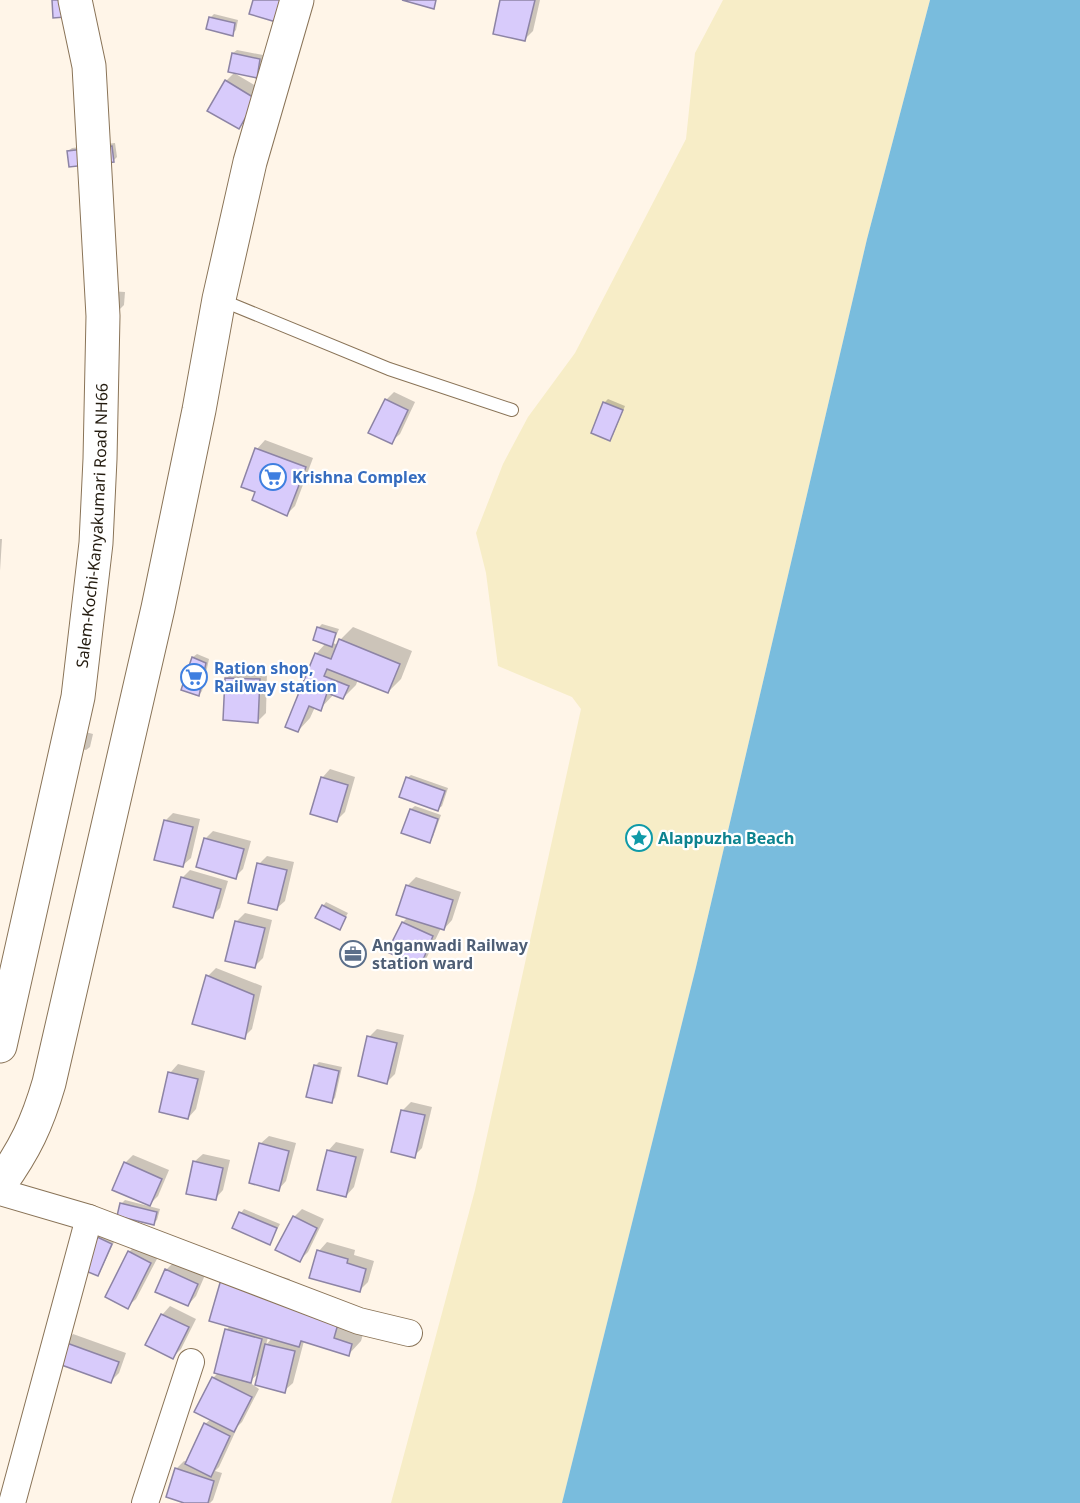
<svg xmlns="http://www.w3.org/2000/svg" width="1080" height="1503" font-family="'Noto Sans',sans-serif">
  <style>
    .sand { fill: #f7edc7 }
    .water { fill: #79bcdd }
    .shadow { fill: #0003; fill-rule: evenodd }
    .building { fill: #d8cbfb; stroke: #8d84a5; stroke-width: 1.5 }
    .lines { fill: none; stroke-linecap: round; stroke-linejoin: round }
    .lane-casing { stroke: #897357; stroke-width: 14 }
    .street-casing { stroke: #897357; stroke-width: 28 }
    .secondary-casing { stroke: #897357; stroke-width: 35 }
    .highway-casing { stroke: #897357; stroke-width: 35 }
    .lane { stroke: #fff; stroke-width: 12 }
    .street { stroke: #fff; stroke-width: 26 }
    .secondary { stroke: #fff; stroke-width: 33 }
    .highway { stroke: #fff; stroke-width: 33 }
    .labels { text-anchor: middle; stroke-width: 4.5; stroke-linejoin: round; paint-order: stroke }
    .shop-label { font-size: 16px; font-weight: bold; fill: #366cbe; stroke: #fff; text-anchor: start }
    .street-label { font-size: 16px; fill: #231b0f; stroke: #fff }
    .culture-label { font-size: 16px; font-weight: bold; fill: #0d838f; stroke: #fff; text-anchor: start }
    .service-label { font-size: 16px; font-weight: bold; fill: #4e5e75; stroke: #fff; text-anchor: start }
  </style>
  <rect width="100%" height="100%" fill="#fff5e8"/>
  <path class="sand" d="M723,0H930L867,239L696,967L562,1503H391L475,1190L581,709L572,697L498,666L486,573L476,533L503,464L528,417L575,353L686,139L695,53Z"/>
  <path class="water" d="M930,0H1080V1503H562L696,967L867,239Z"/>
  <g class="shadow">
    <path d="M502,0H540L533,31L525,39Z"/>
    <path d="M214,14L238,20L236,30L232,34L210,18Z"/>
    <path d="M237,50L263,55L260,73L256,76L233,53Z"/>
    <path d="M234,73L263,90L247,119L238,128L226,81Z"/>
    <path d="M115,143L117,157L113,161L68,151L72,148Z"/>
    <path d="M91,290L125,292L124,305L120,309L86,306Z"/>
    <path d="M394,392L415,402L400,434L391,442L386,400Z"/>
    <path d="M608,399L625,406L613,435L610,439L604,403Z"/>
    <path d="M265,440L313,458L295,506L287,514L257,491L242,486L257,449Z"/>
    <path d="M0,539H2L0,571Z"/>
    <path d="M322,624L339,629L333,643L338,645L340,640L353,627L412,651L401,679L388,692L358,679L356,685L343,698L334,694L320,709L315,707L310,718L298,731L316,654L326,643L314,639L319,627Z"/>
    <path d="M197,654L209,659L202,691L199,695L193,657Z"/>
    <path d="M234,670L267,671L266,713L258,721L226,679Z"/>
    <path d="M63,726L93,734L90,747L86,750L56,743Z"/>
    <path d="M330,769L355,777L345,812L336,821L322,778Z"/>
    <path d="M411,775L448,788L442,806L438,809L407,778Z"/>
    <path d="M415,806L441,815L433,837L429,841L403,832L411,809Z"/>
    <path d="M173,813L200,819L191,858L182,866L165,821Z"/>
    <path d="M213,831L251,841L243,869L235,877L205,839Z"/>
    <path d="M267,856L294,862L285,901L276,909L259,864Z"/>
    <path d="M190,870L228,881L220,908L212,916L182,878Z"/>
    <path d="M416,877L461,892L452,920L444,929L441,928L427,957L419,966L403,922L408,917L407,886Z"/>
    <path d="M326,902L348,913L339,928L323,906Z"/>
    <path d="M245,913L272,920L263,958L254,967L236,922Z"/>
    <path d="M216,968L262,986L252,1029L244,1037L208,976Z"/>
    <path d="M377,1029L404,1035L395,1074L387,1082L369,1037Z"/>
    <path d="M319,1062L342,1067L335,1098L331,1101L315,1066Z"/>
    <path d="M178,1064L205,1071L196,1109L188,1118L170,1073Z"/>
    <path d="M411,1102L432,1107L422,1148L414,1156L393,1151L403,1110Z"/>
    <path d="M269,1136L296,1143L286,1181L278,1190L260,1144Z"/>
    <path d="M336,1142L364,1149L354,1187L346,1196L328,1151Z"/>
    <path d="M203,1154L230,1160L223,1190L215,1199L194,1162Z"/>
    <path d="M133,1155L169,1170L158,1196L150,1204L125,1163Z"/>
    <path d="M125,1200L160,1209L157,1220L153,1223L121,1204Z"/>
    <path d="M244,1209L280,1224L270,1243L241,1213Z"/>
    <path d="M302,1209L324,1219L308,1252L300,1260L294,1217Z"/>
    <path d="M96,1231L115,1240L101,1270L98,1274Z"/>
    <path d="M327,1242L355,1250L354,1255L374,1261L368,1282L360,1290L319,1251Z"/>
    <path d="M137,1244L159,1255L136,1299L127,1307L129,1252Z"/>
    <path d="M174,1262L205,1275L196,1296L188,1305L166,1270Z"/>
    <path d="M236,1264L290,1279L287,1286L364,1331L361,1341L349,1354L304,1341L293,1383L284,1391L260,1372L249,1382L259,1389L242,1422L238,1426L219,1467L215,1471L222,1473L213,1500L210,1503H189L176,1469L184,1461L188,1462L205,1424L211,1419L213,1378L218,1373L226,1330L230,1326ZM268,1337L272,1338L266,1345Z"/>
    <path d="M170,1306L196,1319L181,1349L173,1357L162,1315Z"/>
    <path d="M73,1334L126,1353L119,1373L111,1381L65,1343Z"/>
  </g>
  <g class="building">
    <path d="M52,0H89L91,15L53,18Z"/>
    <path d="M253,0H282L276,22L249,14Z"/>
    <path d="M402,0H436L434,9Z"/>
    <path d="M500,0H535L525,41L493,34Z"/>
    <path d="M209,17L235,23L233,36L206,29Z"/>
    <path d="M232,53L260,59L257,78L228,72Z"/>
    <path d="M225,80L256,99L239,129L207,111Z"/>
    <path d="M112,146L114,162L69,167L67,151Z"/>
    <path d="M385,399L408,410L392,444L368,433Z"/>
    <path d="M603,402L623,410L610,441L591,433Z"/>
    <path d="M255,448L306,467L287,516L252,500L255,492L241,487Z"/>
    <path d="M317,627L336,633L332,647L313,640Z"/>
    <path d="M339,639L400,664L388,693L327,669L324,676L349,686L343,699L327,693L321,711L309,706L298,732L285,727L315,653L331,659Z"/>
    <path d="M192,657L206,663L199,696L181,690Z"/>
    <path d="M225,678L260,679L258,723L223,720Z"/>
    <path d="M321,777L348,785L337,822L310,814Z"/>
    <path d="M406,777L445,791L438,811L399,797Z"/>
    <path d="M410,809L438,819L430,843L401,833Z"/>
    <path d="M164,820L193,827L183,867L154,860Z"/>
    <path d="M204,838L244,849L236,879L196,867Z"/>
    <path d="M257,863L287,870L277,910L248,903Z"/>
    <path d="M181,877L221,889L213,918L173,907Z"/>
    <path d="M406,885L453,900L444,930L396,915Z"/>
    <path d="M322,905L346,917L340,930L315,918Z"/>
    <path d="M235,921L265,928L255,968L225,961Z"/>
    <path d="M402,922L433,936L420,967L387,952Z"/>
    <path d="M206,975L254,995L245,1039L192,1024Z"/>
    <path d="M367,1036L397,1043L387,1084L358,1076Z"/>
    <path d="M314,1065L339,1071L332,1103L306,1097Z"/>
    <path d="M168,1072L198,1079L188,1119L159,1112Z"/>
    <path d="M401,1110L425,1115L415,1158L391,1152Z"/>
    <path d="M259,1143L289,1151L279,1191L249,1183Z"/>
    <path d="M327,1150L356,1157L346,1197L317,1190Z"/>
    <path d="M193,1161L223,1168L216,1200L186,1194Z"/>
    <path d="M124,1162L162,1179L150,1206L112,1190Z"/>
    <path d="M120,1203L157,1212L154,1225L117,1216Z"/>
    <path d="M239,1212L277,1228L270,1245L232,1228Z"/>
    <path d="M293,1216L317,1228L300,1262L275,1250Z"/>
    <path d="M91,1234L112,1244L98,1276L76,1267Z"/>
    <path d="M317,1250L348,1259L347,1263L366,1269L360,1292L309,1278Z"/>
    <path d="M128,1251L151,1263L128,1309L105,1297Z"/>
    <path d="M165,1269L198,1284L188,1306L155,1292Z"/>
    <path d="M222,1276L340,1317L334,1338L352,1344L349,1356L301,1341L299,1347L209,1321Z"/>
    <path d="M161,1314L189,1327L173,1359L145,1345Z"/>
    <path d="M225,1329L262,1339L251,1383L214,1373Z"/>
    <path d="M64,1342L119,1362L111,1383L56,1363Z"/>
    <path d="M265,1344L295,1351L285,1393L255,1385Z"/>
    <path d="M212,1377L252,1397L234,1432L194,1412Z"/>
    <path d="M204,1423L230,1436L211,1477L185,1464Z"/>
    <path d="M175,1468L214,1481L208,1503H184L166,1497Z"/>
  </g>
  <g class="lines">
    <defs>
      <path id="lane" d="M221,300L389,369L512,410"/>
      <g id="street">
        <path d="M0,1192L89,1218L359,1321L409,1333"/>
        <path d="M12,1503L89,1218"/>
        <path d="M145,1503L191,1362"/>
      </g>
      <path id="secondary" d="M0,1184C25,1149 37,1124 49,1083L158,608L199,410L219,299L250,162L297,0"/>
      <g id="highway">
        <path id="s1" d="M0,1046L78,697L96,543L100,459L103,316L89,66L75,0"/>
      </g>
    </defs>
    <use href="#lane" class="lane-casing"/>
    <use href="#street" class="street-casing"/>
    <use href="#secondary" class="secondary-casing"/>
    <use href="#highway" class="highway-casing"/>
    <use href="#lane" class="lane"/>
    <use href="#street" class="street"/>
    <use href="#secondary" class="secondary"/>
    <use href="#highway" class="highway"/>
  </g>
  <defs>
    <symbol id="supermarket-ring" viewBox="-11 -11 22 22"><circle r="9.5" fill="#fff" stroke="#3f7fe0" stroke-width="1.5"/><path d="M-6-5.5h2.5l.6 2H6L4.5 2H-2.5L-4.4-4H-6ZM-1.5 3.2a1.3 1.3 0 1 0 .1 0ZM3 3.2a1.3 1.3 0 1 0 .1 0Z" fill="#3f7fe0"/></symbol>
    <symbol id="sight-ring" viewBox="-11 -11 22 22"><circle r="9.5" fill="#fff" stroke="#0f9aa8" stroke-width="1.5"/><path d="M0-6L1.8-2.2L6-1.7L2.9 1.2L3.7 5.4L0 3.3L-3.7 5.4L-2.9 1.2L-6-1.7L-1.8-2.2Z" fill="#0f9aa8"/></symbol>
    <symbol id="office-ring" viewBox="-11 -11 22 22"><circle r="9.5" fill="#fff" stroke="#5c6f8a" stroke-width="1.5"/><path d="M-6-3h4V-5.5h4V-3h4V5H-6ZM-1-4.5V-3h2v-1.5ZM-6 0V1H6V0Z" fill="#5c6f8a"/></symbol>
  </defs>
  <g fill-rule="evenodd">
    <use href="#supermarket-ring" x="258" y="462" width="30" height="30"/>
    <use href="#supermarket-ring" x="179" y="662" width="30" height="30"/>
    <use href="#sight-ring" x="624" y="823" width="30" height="30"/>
    <use href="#office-ring" x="338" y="939" width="30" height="30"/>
  </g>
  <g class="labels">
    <g class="shop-label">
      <text x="292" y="483">Krishna Complex</text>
      <text x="214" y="674">Ration shop,<tspan x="214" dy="18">Railway station</tspan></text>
    </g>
    <g class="street-label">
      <text dy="6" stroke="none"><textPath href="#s1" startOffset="530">Salem-Kochi-Kanyakumari Road NH66</textPath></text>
    </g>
    <g class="culture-label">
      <text x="658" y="844">Alappuzha Beach</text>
    </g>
    <g class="service-label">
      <text x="372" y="951">Anganwadi Railway<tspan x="372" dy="18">station ward</tspan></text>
    </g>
  </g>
</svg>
